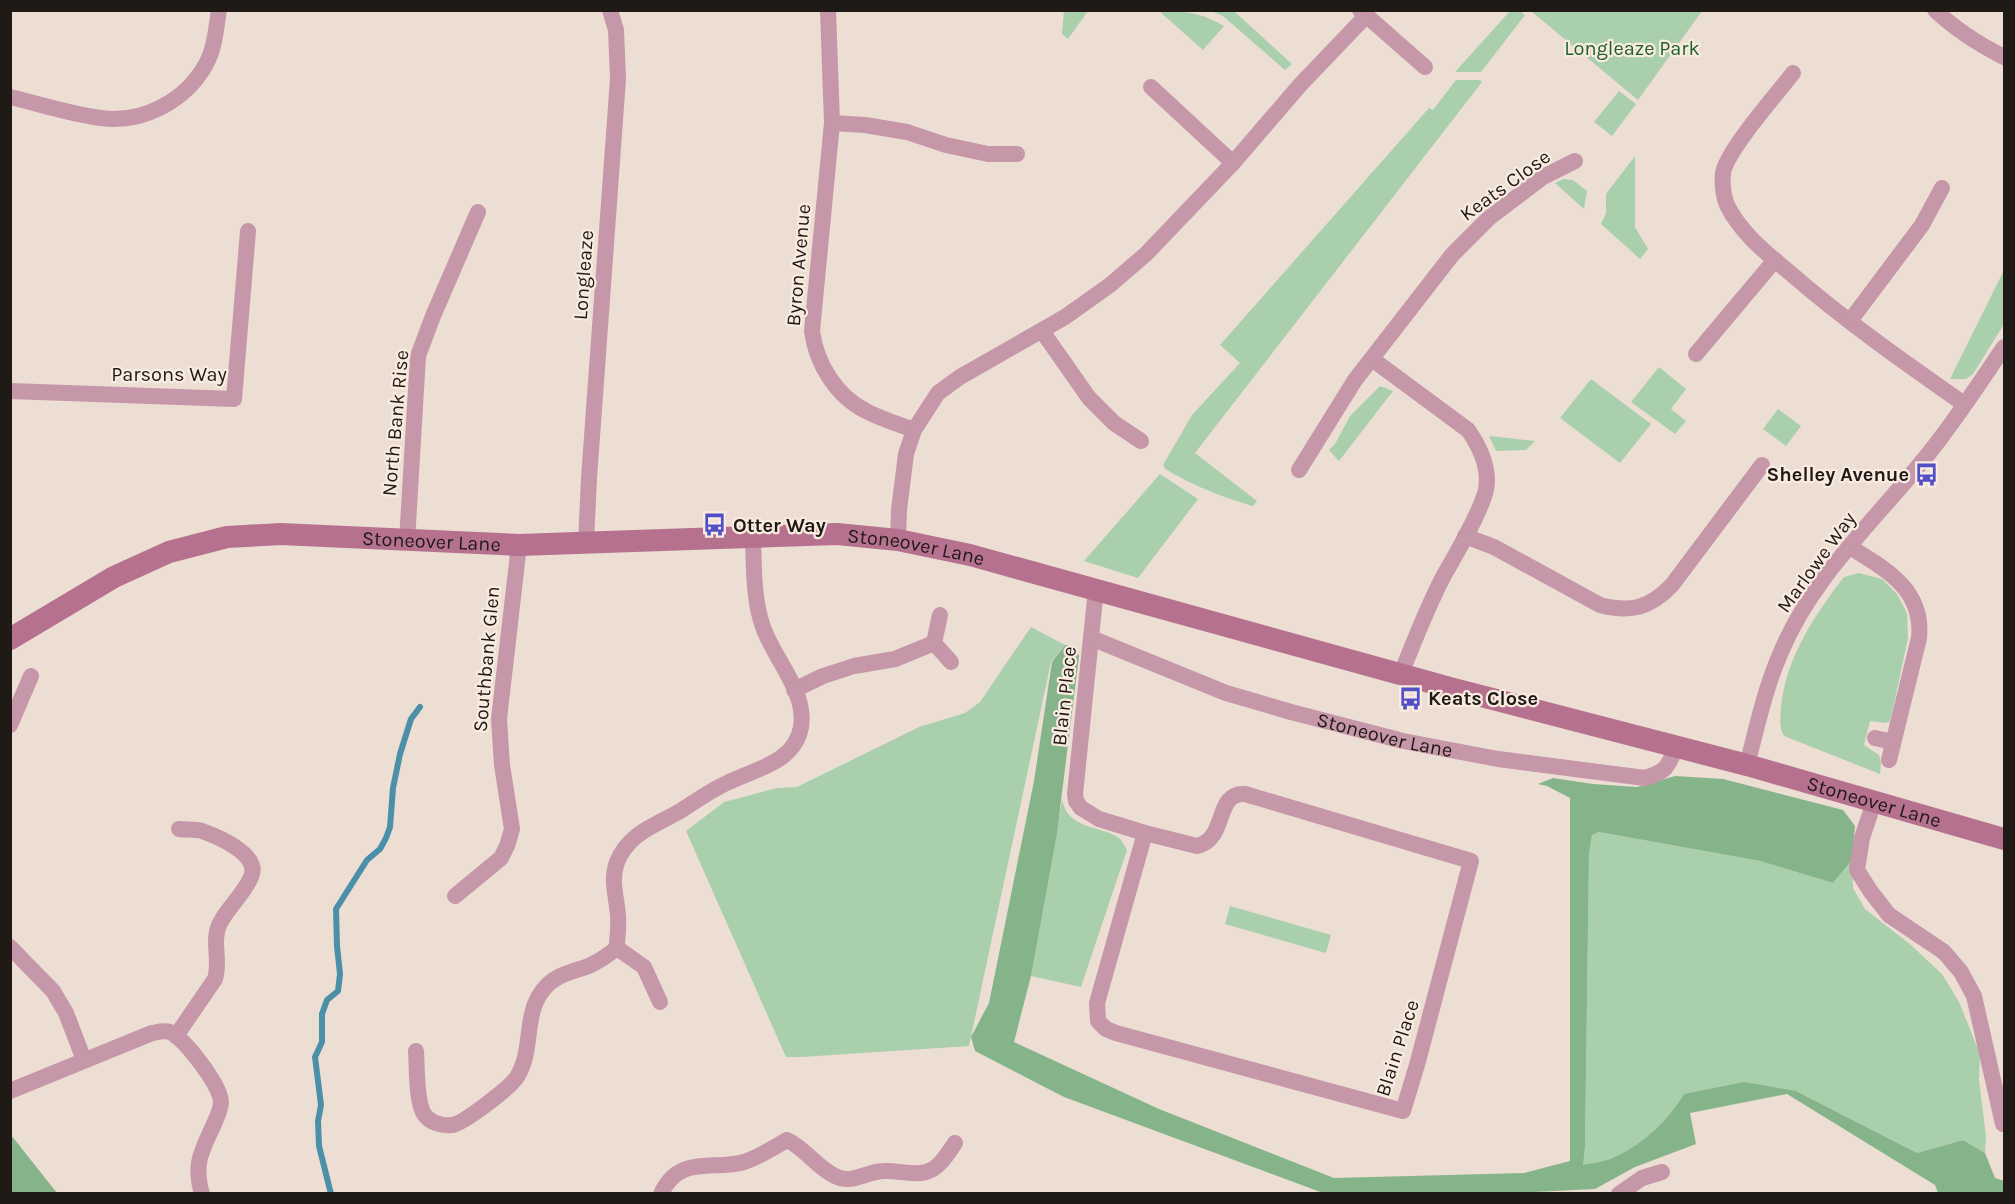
<svg xmlns="http://www.w3.org/2000/svg" width="2015" height="1204" font-family="Karla,sans-serif">
  <style>
    .green { fill: #aacfad }
    .forest { fill: #86b48a }
    .lines { fill: none; stroke-linecap: round; stroke-linejoin: round }
    .stream { stroke: #4b8fa8; stroke-width: 6 }
    .street { stroke: #c696a9; stroke-width: 16 }
    .secondary { stroke: #b6718e; stroke-width: 22 }
    .labels { text-anchor: middle; stroke-width: 4.5; stroke-linejoin: round; paint-order: stroke }
    .park-label { font-size: 20px; fill: #1e612b; stroke: #faebe0 }
    .street-label { font-size: 20px; fill: #201a17; stroke: #faebe0 }
    .poi-label { font-size: 20px; font-weight: bold; fill: #201a17; stroke: #faebe0; text-anchor: start }
  </style>
  <rect width="100%" height="100%" fill="#ecded3"/>
  <g class="green">
    <path d="M1064,10L1088,11L1068,39L1062,34Z"/>
    <path d="M1511,10L1520,11L1525,15L1481,72H1455Z"/>
    <path d="M1159,11C1183,10 1204,14 1224,26L1203,50Z"/>
    <path d="M1211,11H1236L1235,12L1292,64L1285,70L1223,16Z"/>
    <path d="M1531,11H1702L1638,100Z"/>
    <path d="M1456,80H1480L1482,82L1195,453L1257,501L1253,506C1221,497 1194,486 1165,469L1163,465L1192,415L1240,363L1220,345L1429,108L1433,110Z"/>
    <path d="M1619,91L1636,104L1612,136L1594,122Z"/>
    <path d="M1635,156V227L1648,249L1640,259L1601,224L1606,213V194Z"/>
    <path d="M1563,179L1573,180L1587,191L1584,209L1555,183Z"/>
    <path d="M2004,270V324L1973,374L1966,379H1950Z"/>
    <path d="M1659,367L1686,389L1671,409L1686,421L1675,434L1631,402Z"/>
    <path d="M1591,379L1651,424L1620,463L1560,418Z"/>
    <path d="M1380,386L1393,391L1339,461L1329,450L1335,444L1350,416Z"/>
    <path d="M1778,409L1801,426L1786,446L1763,429Z"/>
    <path d="M1489,436L1535,441L1526,450L1496,451Z"/>
    <path d="M1160,474L1198,499L1138,578L1084,561Z"/>
    <path d="M1859,573L1882,579L1897,594L1907,613L1908,638L1891,718L1889,722L1884,723L1870,721L1864,745L1879,755L1881,763L1880,774L1784,736C1779,727 1780,720 1781,709C1785,659 1814,616 1844,577Z"/>
    <path d="M1031,627L1065,645L1051,662L969,1046L802,1057H786L686,831L724,802L777,788L797,787L919,727L965,713L980,702Z"/>
    <path d="M1062,800C1069,830 1097,824 1119,838C1122,841 1125,846 1127,850L1081,987L1031,976Z"/>
    <path d="M1599,832L1760,861L1833,883L1852,860L1853,888L1865,909L1911,945L1942,974L1959,1002L1980,1054L1979,1080L1986,1137L1985,1153L1963,1140L1917,1153L1796,1091L1684,1094C1668,1120 1644,1144 1615,1158C1605,1162 1593,1163 1582,1166L1585,1147L1589,854L1592,835Z"/>
    <path d="M1230,906L1331,935L1326,953L1225,924Z"/>
  </g>
  <g class="forest">
    <path d="M1065,645L1075,646L1079,656L1057,833L1031,976L1014,1042L1159,1109L1334,1178L1524,1173L1570,1161V798L1547,786L1538,784L1553,778L1593,784L1637,787L1675,776L1723,779L1843,810L1855,826L1852,860L1833,883L1760,861L1599,832L1592,835L1589,854L1585,1147L1583,1165C1593,1163 1605,1162 1615,1157C1644,1144 1668,1120 1684,1094L1744,1082L1796,1091L1917,1153L1963,1140L1985,1153L1995,1178L2004,1181V1193H1938L1935,1185L1787,1094L1690,1113L1696,1144L1635,1167L1595,1189L1492,1194L1323,1193L1064,1097L975,1051L971,1037L989,1003L1034,781L1052,662Z"/>
    <path d="M11,1135L57,1193H11Z"/>
  </g>
  <g class="lines">
    <path class="stream" d="M331,1194L319,1146L318,1121L321,1105L315,1057L322,1042V1014L327,1000L338,991L340,974L337,946L336,909L367,860L380,849L386,838L390,827L393,788L400,754L411,719L420,707"/>
    <g class="street">
      <path d="M828,10L832,123L812,331C816,363 836,396 866,411C881,419 898,424 914,430"/>
      <path d="M1360,10L1425,67"/>
      <path d="M1935,10C1955,29 1980,45 2004,57"/>
      <path d="M1793,73C1777,94 1727,150 1723,173C1722,184 1723,195 1727,205C1740,232 1766,253 1789,272C1844,320 1904,362 1964,404"/>
      <path d="M1151,87L1233,163"/>
      <path d="M10,97C40,104 70,114 101,118C142,124 186,101 206,64C215,48 216,28 219,10"/>
      <path d="M832,123L865,125L907,132L946,145L988,154H1017"/>
      <path d="M1850,321L1922,225L1942,188"/>
      <path d="M1042,331L1089,398L1114,423L1141,441"/>
      <path d="M1696,354L1775,260"/>
      <path d="M1372,359L1468,430C1480,447 1490,468 1486,490C1480,514 1456,554 1443,577C1427,608 1414,641 1401,674"/>
      <path d="M10,391L234,399L248,231"/>
      <path d="M1299,470L1355,380L1452,255L1489,218L1543,177L1575,161"/>
      <path d="M1465,536L1494,547L1600,605C1631,613 1650,608 1672,585L1762,465"/>
      <path d="M898,540L899,510L906,454L914,430L938,393L960,377L1065,317L1110,285L1146,254L1233,163L1300,85L1366,16"/>
      <path d="M407,541L418,356L433,316L478,212"/>
      <path d="M586,543L589,478L618,79L616,30L610,10"/>
      <path d="M1850,547C1885,569 1924,589 1919,638L1889,760"/>
      <path d="M1096,589L1075,794L1076,801L1081,808L1099,819L1145,833L1197,846C1228,839 1214,792 1245,794L1471,861L1417,1065L1403,1111L1116,1033L1106,1029L1098,1021L1097,1003L1145,833"/>
      <path d="M940,615L934,643L951,662"/>
      <path id="s1" d="M1091,638L1226,693L1291,712L1403,741L1498,759L1645,778C1666,772 1668,767 1676,747"/>
      <path d="M794,690L823,676L854,666L895,659L934,643"/>
      <path d="M10,725L31,676"/>
      <path d="M1875,738L1893,742"/>
      <path d="M1747,765C1757,727 1765,688 1781,652C1814,573 1882,514 1933,448C1958,416 1981,381 2004,347"/>
      <path d="M1874,802L1862,838L1857,870L1871,892L1889,915L1944,952L1961,972L1974,996L2003,1124"/>
      <path d="M455,896L501,858L507,846L512,829L502,765L499,719L519,545"/>
      <path d="M10,947L53,991L66,1013L84,1060"/>
      <path d="M617,948L644,967L660,1002"/>
      <path d="M176,1036L215,979C221,961 211,941 220,923C228,907 244,894 251,877C261,855 219,837 202,831C195,829 186,830 179,829"/>
      <path d="M416,1051C417,1066 416,1102 424,1114C430,1123 442,1126 452,1125C463,1124 511,1087 517,1077C534,1050 523,1015 543,990C555,975 569,973 586,967C598,963 608,955 617,948C617,937 619,927 618,916C617,898 610,881 617,862C629,832 657,825 682,810C697,800 713,789 729,782C756,769 795,762 801,727C807,692 774,659 763,627C753,599 754,566 753,537"/>
      <path d="M10,1091L152,1033C158,1032 164,1030 170,1032C186,1040 220,1085 221,1102C221,1109 217,1117 214,1124C202,1151 193,1163 202,1194"/>
      <path d="M661,1194C679,1154 713,1171 744,1162C759,1157 773,1148 787,1140C805,1148 816,1167 835,1176C852,1185 867,1171 884,1171C898,1170 912,1176 926,1172C939,1169 948,1153 955,1143"/>
      <path d="M1619,1194L1642,1178L1662,1172"/>
    </g>
    <path class="secondary" id="s2" d="M10,639L114,577L169,552L227,537L281,534L519,545L837,534L898,540L970,555L1454,689L1747,765L2004,839"/>
  </g>
  <defs>
    <symbol id="bus-bare" viewBox="-9 -9 18 18"><path d="M-5-6H5V4H4V6H2V4H-2V6H-4V4H-5ZM-3.5-4V0h7V-4ZM-3.5 1.2v1.5H-2V1.2ZM2 1.2v1.5H3.5V1.2Z" fill="#5350c7" stroke="#faebe0" stroke-width="2.5" paint-order="stroke"/></symbol>
  </defs>
  <g fill-rule="evenodd">
    <use href="#bus-bare" x="1910" y="458" width="33" height="33"/>
    <use href="#bus-bare" x="698" y="508" width="33" height="33"/>
    <use href="#bus-bare" x="1394" y="682" width="33" height="33"/>
  </g>
  <g class="labels">
    <g class="park-label">
      <text x="1632" y="55">Longleaze Park</text>
    </g>
    <g class="street-label">
      <text transform="translate(1505 185) rotate(-36)" y="7">Keats Close</text>
      <text transform="translate(798 265) rotate(-85)" y="7">Byron Avenue</text>
      <text transform="translate(583 275) rotate(-86)" y="7">Longleaze</text>
      <text x="169" y="381">Parsons Way</text>
      <text transform="translate(395 423) rotate(-85)" y="7">North Bank Rise</text>
      <text dy="7" stroke="none"><textPath href="#s2" startOffset="446">Stoneover Lane</textPath></text>
      <text dy="7" stroke="none"><textPath href="#s2" startOffset="932">Stoneover Lane</textPath></text>
      <text transform="translate(1816 562) rotate(-54)" y="7">Marlowe Way</text>
      <text transform="translate(486 659) rotate(-85)" y="7">Southbank Glen</text>
      <text transform="translate(1064 696) rotate(-84)" y="7">Blain Place</text>
      <text dy="7" stroke="none"><textPath href="#s1" startOffset="310">Stoneover Lane</textPath></text>
      <text dy="7" stroke="none"><textPath href="#s2" startOffset="1924">Stoneover Lane</textPath></text>
      <text transform="translate(1397 1048) rotate(-72)" y="7">Blain Place</text>
    </g>
    <g class="poi-label">
      <text x="1909" y="481" text-anchor="end">Shelley Avenue</text>
      <text x="733" y="532">Otter Way</text>
      <text x="1428" y="705">Keats Close</text>
    </g>
  </g>
  <rect width="2015" height="1204" fill="none" stroke="#201a17" stroke-width="24"/>
</svg>
